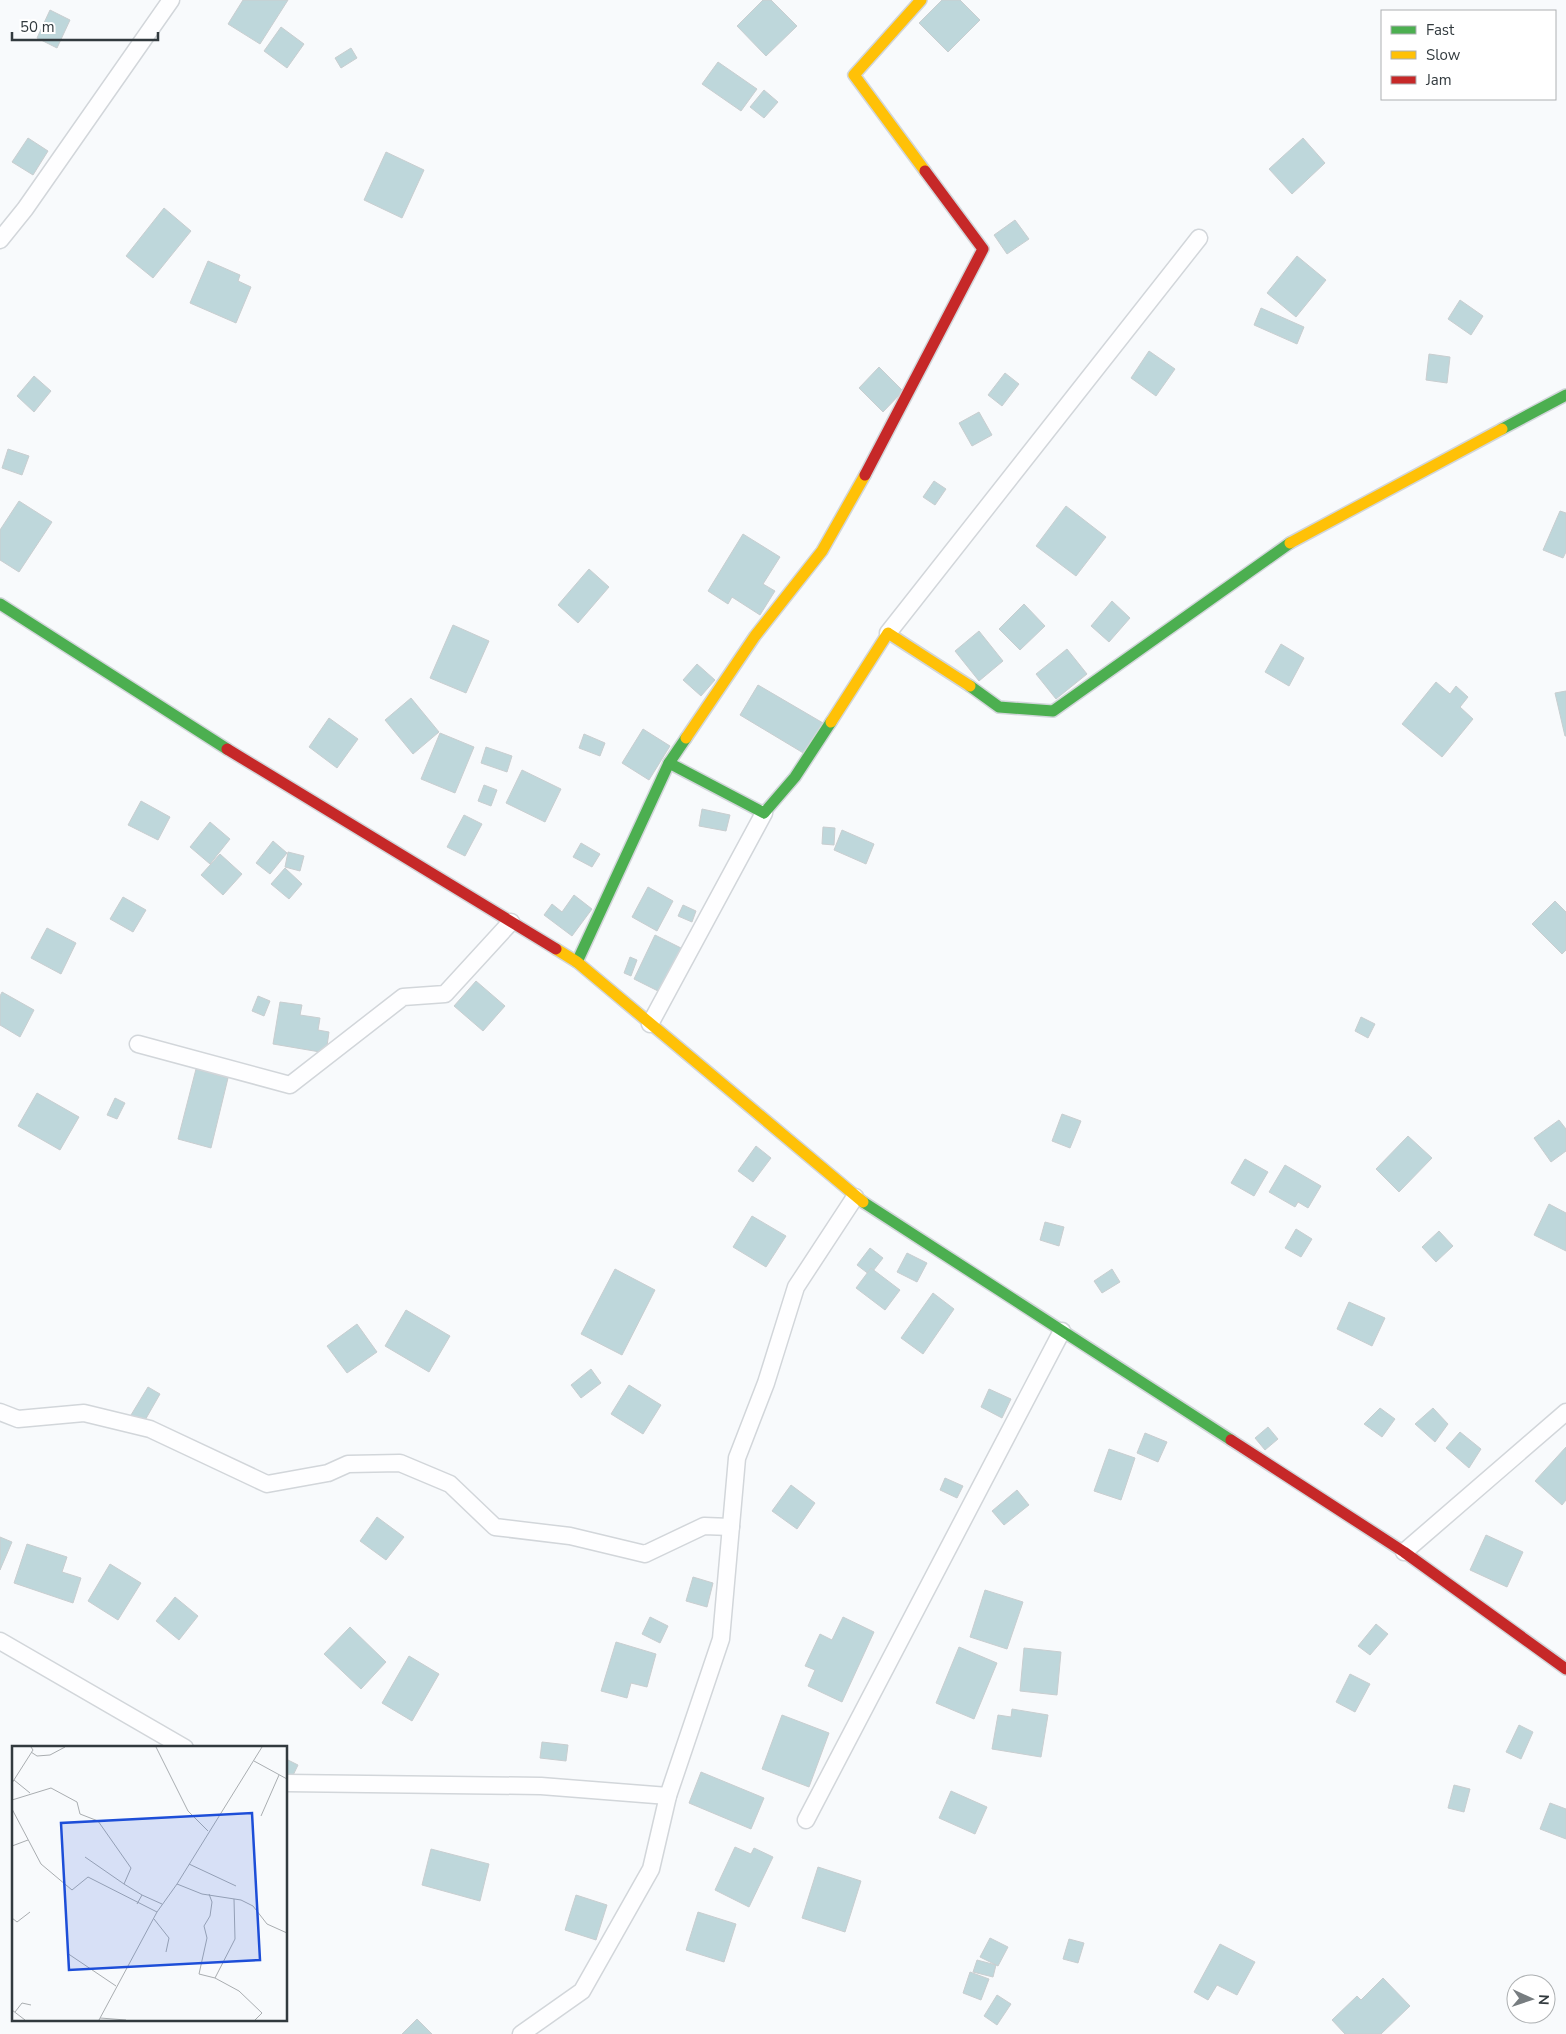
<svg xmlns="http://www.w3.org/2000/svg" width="1566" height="2034" font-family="'Nunito Sans',sans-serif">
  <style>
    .building { fill: #bed7db; stroke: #c9ced0 }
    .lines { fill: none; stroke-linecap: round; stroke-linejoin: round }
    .street-casing { stroke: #d2d6da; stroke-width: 19 }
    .fast-casing { stroke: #d2d6da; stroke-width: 14 }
    .slow-casing { stroke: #d2d6da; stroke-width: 14 }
    .jam-casing { stroke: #d2d6da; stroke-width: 14 }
    .street { stroke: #fefeff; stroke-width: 16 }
    .fast { stroke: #4caf50; stroke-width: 11 }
    .slow { stroke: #ffc107; stroke-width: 11 }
    .jam { stroke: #c62828; stroke-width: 11 }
    .inset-road { fill: none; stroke: #a9adb0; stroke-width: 1 }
    .view { fill: #1d4ed8; fill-opacity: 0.15; stroke: #1d4ed8; stroke-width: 2.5 }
    .inset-edge { fill: none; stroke: #323a3e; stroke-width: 2.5 }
  </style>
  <rect width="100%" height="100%" fill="#f8fafc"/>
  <g class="building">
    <path d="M243,0H288L260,44L228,24Z"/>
    <path d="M763,0H771L797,26L766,56L737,26Z"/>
    <path d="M942,0H960L980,20L948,52L919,23Z"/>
    <path d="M50,10L70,20L57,48L37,38Z"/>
    <path d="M281,27L304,44L287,68L264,51Z"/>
    <path d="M351,48L357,58L341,68L335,58Z"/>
    <path d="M718,62L757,89L741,111L702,84Z"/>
    <path d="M764,90L778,102L764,118L750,107Z"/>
    <path d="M28,138L48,151L33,175L12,162Z"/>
    <path d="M1303,138L1325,163L1292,194L1269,169Z"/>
    <path d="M386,152L424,170L402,218L364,200Z"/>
    <path d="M164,208L191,231L153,278L126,256Z"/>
    <path d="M1015,220L1029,239L1007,254L994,235Z"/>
    <path d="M1297,256L1326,280L1296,317L1267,293Z"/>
    <path d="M208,261L240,275L238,281L251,287L236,323L190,303Z"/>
    <path d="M1460,300L1483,316L1471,335L1448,319Z"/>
    <path d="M1261,308L1304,327L1297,344L1254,325Z"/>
    <path d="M1149,351L1175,369L1156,396L1131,378Z"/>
    <path d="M1429,354L1450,357L1447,383L1426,380Z"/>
    <path d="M879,367L903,391L883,412L859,388Z"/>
    <path d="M1005,373L1019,384L1002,406L988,395Z"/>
    <path d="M34,376L51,391L34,412L17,396Z"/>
    <path d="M979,412L992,435L972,446L959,423Z"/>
    <path d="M8,449L29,456L22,475L2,468Z"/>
    <path d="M934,481L946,489L935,505L923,497Z"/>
    <path d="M19,501L52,522L19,572L0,560V530Z"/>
    <path d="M1066,506L1106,537L1076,576L1036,546Z"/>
    <path d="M1560,511L1566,513V552L1563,558L1543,550Z"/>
    <path d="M743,534L780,557L763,584L775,591L760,615L732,597L728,604L708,591Z"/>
    <path d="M589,569L609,587L578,623L558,605Z"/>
    <path d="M1112,601L1130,618L1109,642L1091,626Z"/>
    <path d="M1024,604L1045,626L1020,650L999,629Z"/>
    <path d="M453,625L489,641L466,693L430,678Z"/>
    <path d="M979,631L1003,661L979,681L955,651Z"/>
    <path d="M1281,644L1304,658L1289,686L1265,672Z"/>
    <path d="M1067,649L1087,674L1056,699L1036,674Z"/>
    <path d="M697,664L715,680L701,696L683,680Z"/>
    <path d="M1436,682L1450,694L1456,686L1468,697L1460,707L1473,719L1442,757L1402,724Z"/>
    <path d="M758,685L823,723L805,754L740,715Z"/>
    <path d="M1566,691V736H1565L1555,693Z"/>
    <path d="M411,698L439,732L413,754L385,720Z"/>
    <path d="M329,718L358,739L337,768L309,747Z"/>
    <path d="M643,729L670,746L649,780L622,763Z"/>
    <path d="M440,733L474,747L455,793L421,779Z"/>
    <path d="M584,734L605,743L600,756L579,748Z"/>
    <path d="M486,747L512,756L507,772L481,763Z"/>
    <path d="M522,770L561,789L545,822L506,803Z"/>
    <path d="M484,785L497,790L491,806L478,801Z"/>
    <path d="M141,801L170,817L158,840L128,825Z"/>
    <path d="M702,809L730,815L726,831L699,826Z"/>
    <path d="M464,815L482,824L465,856L447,847Z"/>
    <path d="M210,822L230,839L210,864L190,847Z"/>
    <path d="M823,827L835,828L834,845L822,844Z"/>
    <path d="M842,830L874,844L866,864L834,850Z"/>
    <path d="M273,841L287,853L270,874L256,863Z"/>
    <path d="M581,843L600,854L592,867L573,857Z"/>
    <path d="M288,852L304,856L300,871L285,867Z"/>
    <path d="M220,854L242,874L223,895L201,875Z"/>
    <path d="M285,868L302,884L289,899L271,884Z"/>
    <path d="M648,887L673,901L657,931L632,917Z"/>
    <path d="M574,895L592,909L572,936L544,915L552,904L562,912Z"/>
    <path d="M123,897L146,910L133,932L110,919Z"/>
    <path d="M1555,901L1566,912V950L1562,954L1532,924Z"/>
    <path d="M683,905L696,911L692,922L678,916Z"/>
    <path d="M47,928L76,943L61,974L31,958Z"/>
    <path d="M655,935L683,949L662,993L634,979Z"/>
    <path d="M630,957L637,960L631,976L624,973Z"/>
    <path d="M476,981L505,1006L483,1031L454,1006Z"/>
    <path d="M2,992L34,1010L20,1037L0,1025V996Z"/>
    <path d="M258,996L270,1001L264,1016L252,1011Z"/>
    <path d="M280,1002L302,1005L300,1015L320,1018L318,1030L329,1032L326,1053L273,1044Z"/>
    <path d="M1361,1017L1375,1024L1368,1038L1355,1031Z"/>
    <path d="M196,1069L228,1078L211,1148L178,1139Z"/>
    <path d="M37,1093L79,1117L60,1150L18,1126Z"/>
    <path d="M115,1098L125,1103L117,1119L107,1115Z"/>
    <path d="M1062,1114L1081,1121L1070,1148L1052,1141Z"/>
    <path d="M1559,1120L1566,1129V1151L1551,1162L1534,1138Z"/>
    <path d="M1408,1136L1432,1158L1399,1192L1376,1169Z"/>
    <path d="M756,1146L771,1158L753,1182L738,1171Z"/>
    <path d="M1245,1159L1268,1172L1254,1196L1231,1183Z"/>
    <path d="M1285,1165L1321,1186L1308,1208L1298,1202L1295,1207L1269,1192Z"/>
    <path d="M1549,1204L1566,1213V1251L1534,1235Z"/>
    <path d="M752,1216L786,1236L766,1267L733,1247Z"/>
    <path d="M1045,1222L1064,1227L1059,1246L1040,1240Z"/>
    <path d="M1296,1229L1312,1239L1301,1257L1285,1248Z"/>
    <path d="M1439,1231L1453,1246L1436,1262L1422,1247Z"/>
    <path d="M870,1248L883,1258L870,1275L857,1265Z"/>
    <path d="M907,1253L927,1263L917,1282L897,1272Z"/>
    <path d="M871,1268L900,1290L885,1310L856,1288Z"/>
    <path d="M615,1269L655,1290L622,1355L581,1334Z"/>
    <path d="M1112,1269L1120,1282L1102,1293L1094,1281Z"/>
    <path d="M933,1293L954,1309L923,1354L901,1338Z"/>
    <path d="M1349,1302L1385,1318L1372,1346L1337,1329Z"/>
    <path d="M406,1310L450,1336L429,1372L385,1346Z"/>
    <path d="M357,1324L377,1352L347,1373L327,1346Z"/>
    <path d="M591,1369L601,1383L581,1398L571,1385Z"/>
    <path d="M629,1385L661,1405L643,1434L611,1414Z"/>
    <path d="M148,1387L160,1394L144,1422L131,1415Z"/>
    <path d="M989,1389L1011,1399L1002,1418L981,1407Z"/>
    <path d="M1380,1408L1395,1419L1382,1437L1364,1424Z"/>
    <path d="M1433,1408L1448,1424L1435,1442L1415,1424Z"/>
    <path d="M1268,1427L1278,1439L1265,1450L1255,1438Z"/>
    <path d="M1460,1432L1481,1449L1469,1468L1446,1448Z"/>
    <path d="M1145,1433L1167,1442L1158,1462L1137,1453Z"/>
    <path d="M1566,1447V1500L1562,1505L1535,1481Z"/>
    <path d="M1109,1449L1135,1458L1121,1500L1094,1491Z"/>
    <path d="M945,1478L963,1486L957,1498L940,1490Z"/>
    <path d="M791,1485L815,1503L797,1529L772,1511Z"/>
    <path d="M1017,1490L1029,1505L1004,1525L992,1511Z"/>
    <path d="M377,1517L404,1537L386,1560L360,1541Z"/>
    <path d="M1486,1535L1523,1552L1507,1587L1470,1570Z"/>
    <path d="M0,1537L12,1542L0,1570Z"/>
    <path d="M27,1544L67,1557L62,1572L81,1578L73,1603L14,1583Z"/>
    <path d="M110,1564L141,1583L118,1620L88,1601Z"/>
    <path d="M693,1577L713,1583L707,1607L686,1601Z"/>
    <path d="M985,1590L1023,1602L1007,1649L970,1637Z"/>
    <path d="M175,1597L198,1616L179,1640L156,1621Z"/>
    <path d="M650,1617L668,1626L660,1643L642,1634Z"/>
    <path d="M843,1617L874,1632L842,1702L808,1686L815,1670L805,1666L820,1634L832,1640Z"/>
    <path d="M1376,1624L1388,1634L1370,1655L1358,1646Z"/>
    <path d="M350,1627L386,1662L361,1689L324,1654Z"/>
    <path d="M616,1642L656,1654L647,1687L631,1683L627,1698L601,1691Z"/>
    <path d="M959,1647L997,1663L974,1719L936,1703Z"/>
    <path d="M1024,1648L1061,1652L1057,1695L1020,1691Z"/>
    <path d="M409,1656L439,1674L412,1721L382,1703Z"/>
    <path d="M1350,1674L1370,1684L1355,1712L1336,1702Z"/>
    <path d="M1012,1709L1048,1715L1041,1757L992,1749L998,1715L1011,1717Z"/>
    <path d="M782,1715L829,1733L809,1787L762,1769Z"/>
    <path d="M1519,1725L1533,1732L1521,1759L1506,1752Z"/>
    <path d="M542,1742L568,1745L566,1761L540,1758Z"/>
    <path d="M286,1759L298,1765L286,1790Z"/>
    <path d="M701,1772L764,1798L751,1829L689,1803Z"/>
    <path d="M1454,1785L1470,1789L1464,1812L1448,1808Z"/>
    <path d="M951,1791L987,1807L975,1834L939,1818Z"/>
    <path d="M1550,1803L1566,1809V1839L1540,1829Z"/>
    <path d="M735,1847L751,1854L754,1848L773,1857L749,1907L715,1890Z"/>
    <path d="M431,1849L489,1864L480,1901L422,1885Z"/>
    <path d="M818,1867L861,1881L845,1932L802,1918Z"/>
    <path d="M576,1895L607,1905L596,1940L565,1930Z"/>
    <path d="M698,1912L736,1924L724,1962L686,1950Z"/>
    <path d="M990,1938L1008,1947L998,1966L980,1957Z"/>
    <path d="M1069,1939L1084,1943L1078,1963L1063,1959Z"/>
    <path d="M1220,1944L1255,1962L1237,1995L1217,1985L1208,2000L1194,1992Z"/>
    <path d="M977,1960L996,1965L993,1977L973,1972Z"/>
    <path d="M970,1972L989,1979L981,2000L963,1993Z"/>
    <path d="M1383,1978L1410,2006L1381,2034H1345L1332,2020L1357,1996L1361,2000Z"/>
    <path d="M997,1995L1011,2004L997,2025L984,2016Z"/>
    <path d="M417,2019L432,2034H402Z"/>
  </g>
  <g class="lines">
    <defs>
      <g id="street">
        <path d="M0,240L25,209L171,0"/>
        <path d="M888,633L1199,238"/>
        <path d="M650,1024L764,813"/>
        <path d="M138,1044L290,1085L403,997L445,994L511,922"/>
        <path d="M0,1412L18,1419L84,1413L150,1429L267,1484L328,1473L348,1464L400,1463L450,1484L495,1527L570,1536L645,1554L704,1526L731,1527"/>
        <path d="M1404,1552L1566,1412"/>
        <path d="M0,1641L185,1748"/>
        <path d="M286,1783L541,1786L668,1796"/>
        <path d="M806,1820L1062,1331"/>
        <path d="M521,2034L582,1991L651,1869L668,1796L721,1639L737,1458L766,1383L796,1287L855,1197"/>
      </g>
      <g id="fast">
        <path d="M1502,429L1566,395"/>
        <path d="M0,604L227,749"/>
        <path d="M970,686L999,707L1053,711L1290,543"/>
        <path d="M669,763L764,813L795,777L831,722"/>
        <path d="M577,962L669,763L686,738"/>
        <path d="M863,1202L1231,1440"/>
      </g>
      <g id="slow">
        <path d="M921,0L854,75L925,171"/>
        <path d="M1290,543L1502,429"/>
        <path d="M831,722L888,633L970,686"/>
        <path d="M686,738L755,636L822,551L865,475"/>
        <path d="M556,949L577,962L863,1202"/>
      </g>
      <g id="jam">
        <path d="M865,475L983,249L925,171"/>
        <path d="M227,749L556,949"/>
        <path d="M1231,1440L1404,1552L1566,1669"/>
      </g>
    </defs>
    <use href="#street" class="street-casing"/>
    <use href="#fast" class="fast-casing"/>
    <use href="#slow" class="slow-casing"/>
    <use href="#jam" class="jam-casing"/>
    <use href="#street" class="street"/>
    <use href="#fast" class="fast"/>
    <use href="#slow" class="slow"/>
    <use href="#jam" class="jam"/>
  </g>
  <g transform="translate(12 1746)">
    <rect width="275" height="275" fill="#f8fafc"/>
    <path class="inset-road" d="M144,1L176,65L196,85M19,6L25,10L38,9L53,1M242,15L275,33M2,34L18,47M0,37L21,4L19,1M0,54L39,42L65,56L68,68L86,75L119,122L112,138L130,149L125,158M0,63L29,118L60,144L76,131L145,166M249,70L267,29M0,100L16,94M73,111L112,138M177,118L224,140M165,138L190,148L229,154L241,160L255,178L275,187M197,148L200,156L198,170L192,180L195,192L187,228L203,232M130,149L150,158M222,153L223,193L203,232L227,245L250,267L243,274M0,172L5,176L18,166M142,173L157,192L154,206M55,207L104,240M0,264L13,274M3,266L10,257L19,259M88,272L114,274M87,274L145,166L165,138L250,1"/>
    <path class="view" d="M240,67L248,214L57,224L49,77Z"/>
    <rect width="275" height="275" class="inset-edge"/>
  </g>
  <rect x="1381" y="10" width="175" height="90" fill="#ffffff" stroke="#adb0b2"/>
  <rect x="1391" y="26" width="25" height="8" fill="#4caf50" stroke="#adb0b2"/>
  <text x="1426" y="35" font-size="15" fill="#323a3e">Fast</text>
  <rect x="1391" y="51" width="25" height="8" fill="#ffc107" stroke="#adb0b2"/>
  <text x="1426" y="60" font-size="15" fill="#323a3e">Slow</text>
  <rect x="1391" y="76" width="25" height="8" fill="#c62828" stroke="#adb0b2"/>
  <text x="1426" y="85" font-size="15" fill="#323a3e">Jam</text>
  <g transform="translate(1531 1999) rotate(93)"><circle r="24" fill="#ffffff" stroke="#adb0b2"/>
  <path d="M0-4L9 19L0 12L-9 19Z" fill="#777d80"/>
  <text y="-8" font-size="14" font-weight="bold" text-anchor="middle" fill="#323a3e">N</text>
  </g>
  <path d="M12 32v8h146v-8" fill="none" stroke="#323a3e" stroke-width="2.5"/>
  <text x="20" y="32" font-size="15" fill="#323a3e" stroke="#ffffff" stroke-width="4" paint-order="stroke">50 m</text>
</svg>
